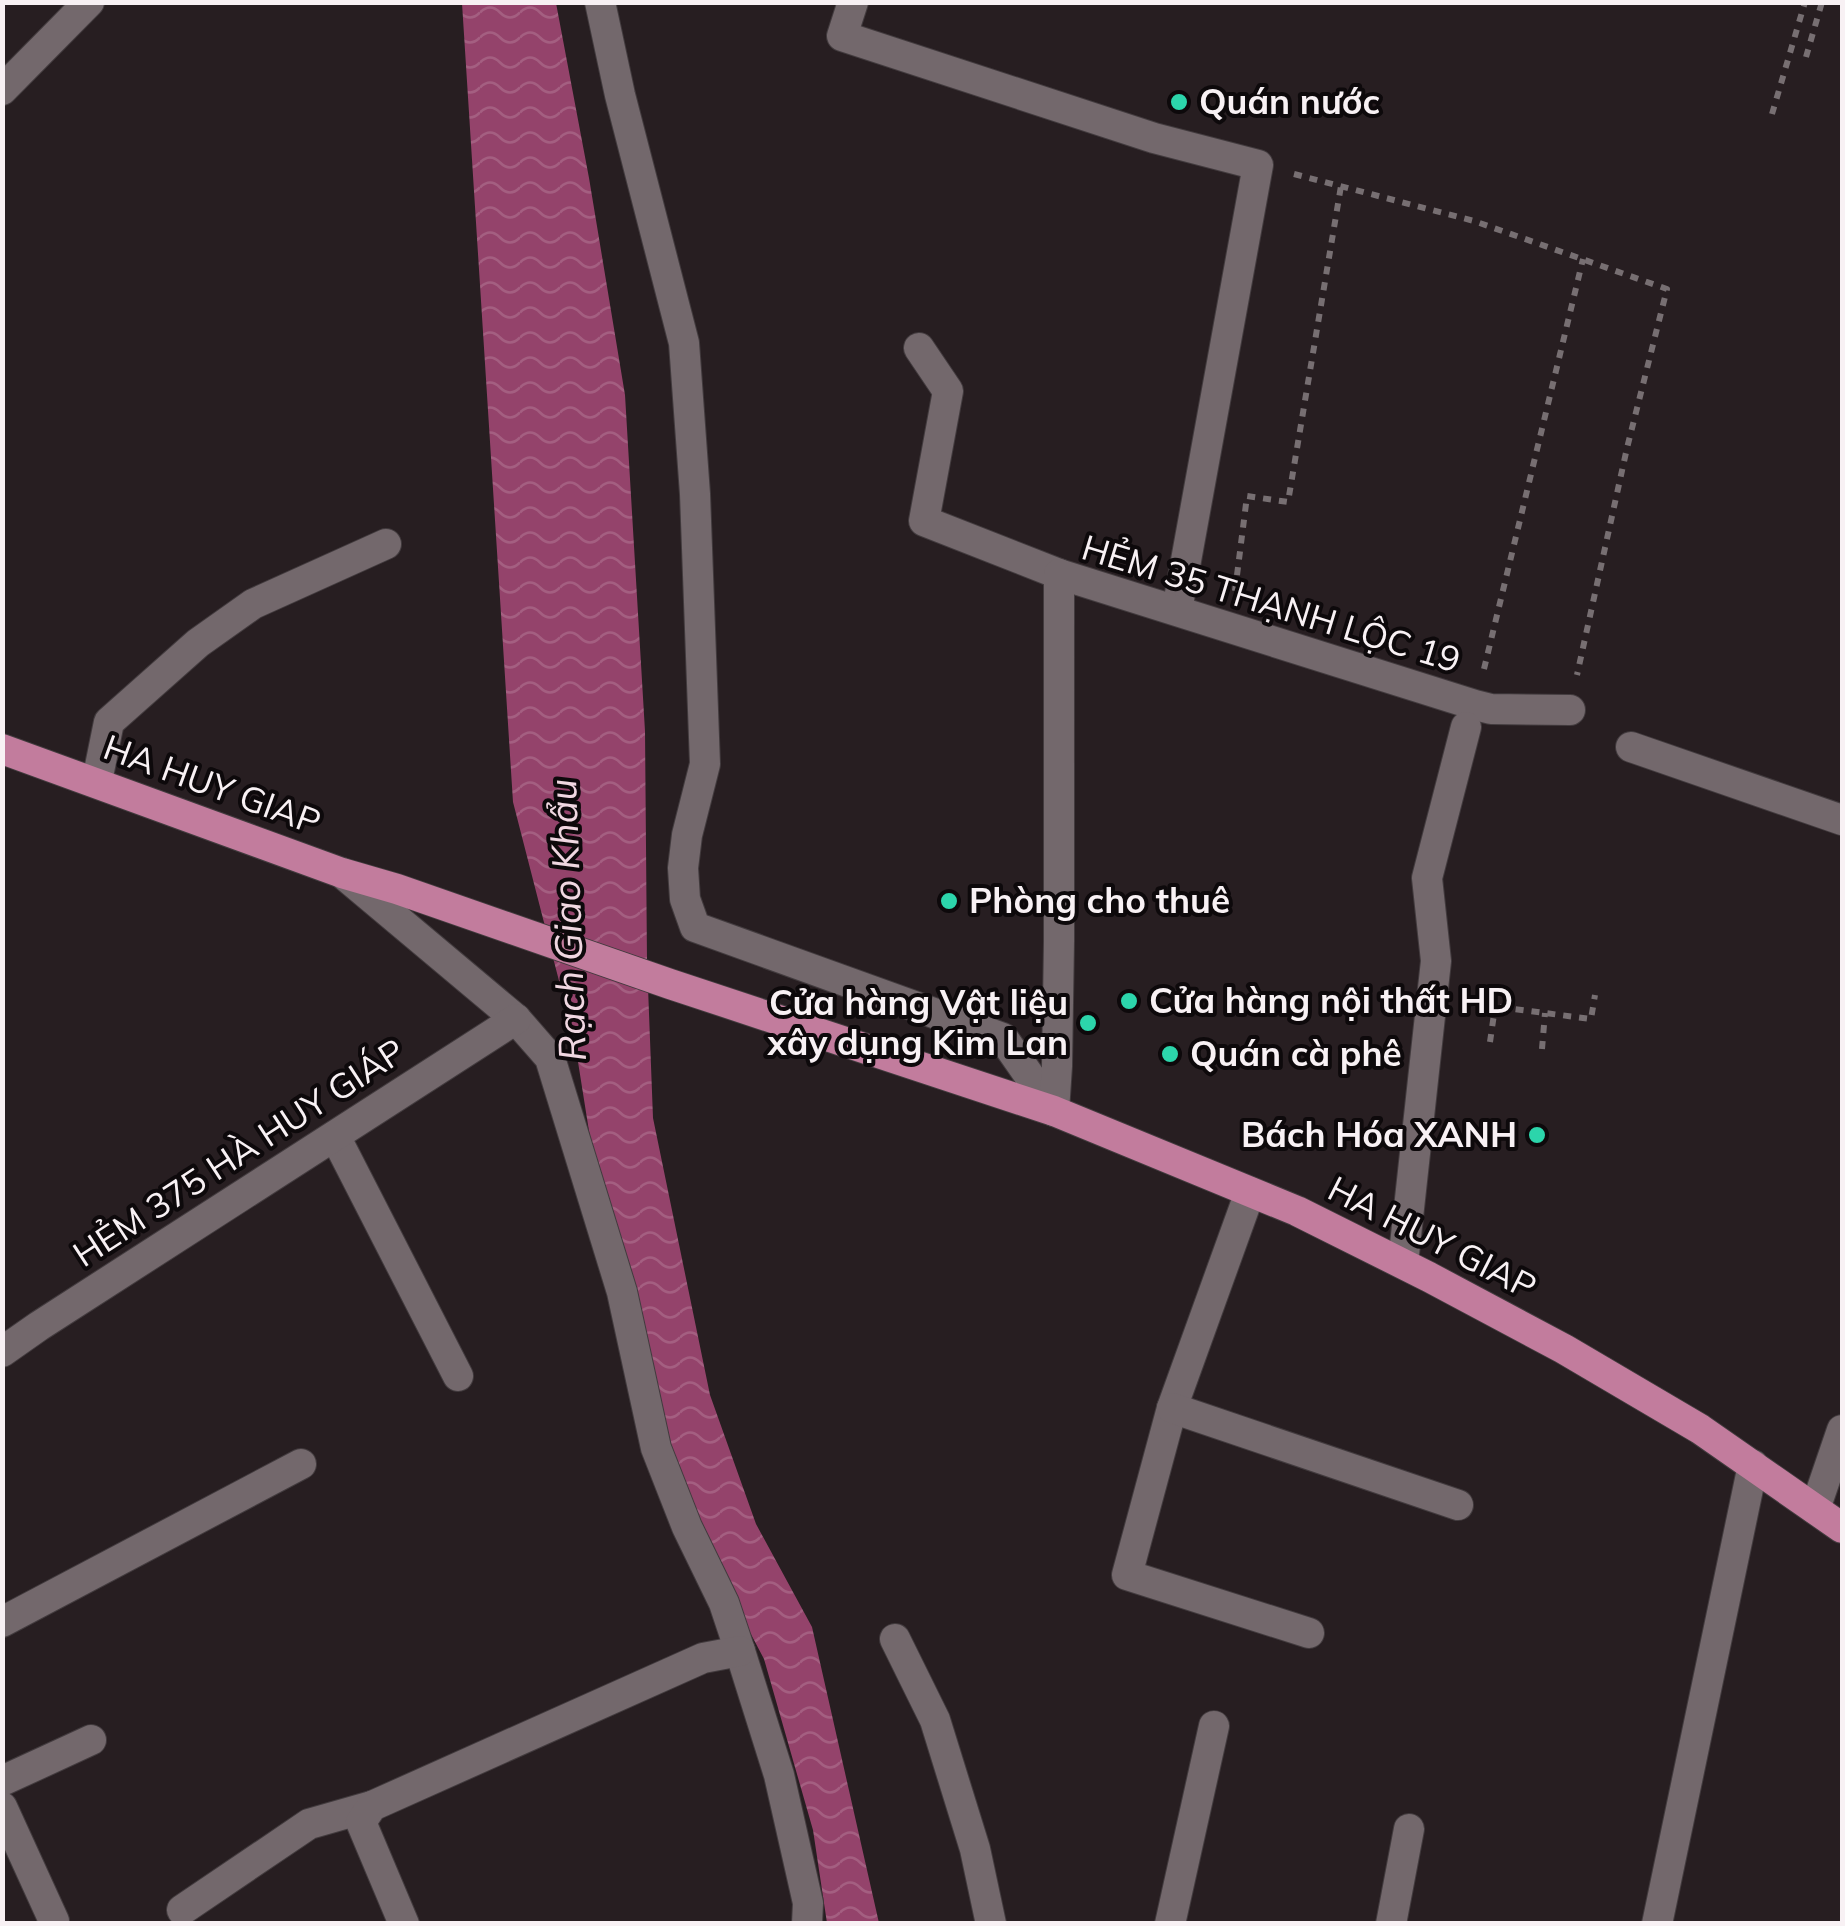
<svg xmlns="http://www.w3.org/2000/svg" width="1845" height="1926" font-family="Mulish,sans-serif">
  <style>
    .water { fill: url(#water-waves) }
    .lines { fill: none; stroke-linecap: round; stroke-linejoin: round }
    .minor-casing { stroke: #423b3e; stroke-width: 32 }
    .major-casing { stroke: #423b3e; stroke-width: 32 }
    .path { stroke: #776f72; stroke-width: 6; stroke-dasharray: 8 8; stroke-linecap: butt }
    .minor { stroke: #73686c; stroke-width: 30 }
    .major { stroke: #c27c9d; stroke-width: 30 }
    .poi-dot { fill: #2cd5ab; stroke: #0d090b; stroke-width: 4 }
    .labels { text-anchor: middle; stroke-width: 8; stroke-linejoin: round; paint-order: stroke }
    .poi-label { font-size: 35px; font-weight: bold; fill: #f8f1f4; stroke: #0d090b; text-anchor: start }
    .street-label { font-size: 35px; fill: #f8f1f4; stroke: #0d090b }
    .water-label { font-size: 38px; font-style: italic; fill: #f0d7e1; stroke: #0d090b }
  </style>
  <defs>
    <pattern id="water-waves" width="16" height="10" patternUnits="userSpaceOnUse" patternTransform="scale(2.5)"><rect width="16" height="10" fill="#94436b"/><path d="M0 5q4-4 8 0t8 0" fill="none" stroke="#a45f81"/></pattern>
  </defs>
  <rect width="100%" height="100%" fill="#271e21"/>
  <path class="water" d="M462,3H556L589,178L625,395L645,731L647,961L653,1118L710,1395L756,1524L812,1627L879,1923H827L813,1830L764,1659L681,1501L599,1194L575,1043L513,802Z"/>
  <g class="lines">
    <defs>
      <g id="minor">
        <path d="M600,2L620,95L684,343L695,494L705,764L687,835L683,868L685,899L695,927L1003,1038L1054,1111"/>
        <path d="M853,2L842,36L1154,138L1258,165L1177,610"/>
        <path d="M2,90L89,2"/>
        <path d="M919,348L948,391L924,521L1059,574"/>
        <path d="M1631,747L1842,820"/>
        <path d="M97,781L109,722L198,643L253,604L386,544"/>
        <path d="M342,873L516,1019L550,1058L622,1292L656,1448L687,1527L724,1603L740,1651L779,1775L808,1903L807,1924"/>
        <path d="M1054,1111L1057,1066L1059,941V574L1475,705L1491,709L1570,710"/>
        <path d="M335,1136L458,1376"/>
        <path d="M1250,1192L1172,1408L1127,1575L1309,1633"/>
        <path d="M1403,1263L1436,961L1427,878L1466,727"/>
        <path d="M2,1352L39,1326L516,1019"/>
        <path d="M1172,1408L1458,1505"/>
        <path d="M1815,1509L1842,1430"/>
        <path d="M2,1622L301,1464"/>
        <path d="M895,1639L935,1720L975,1849L991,1924"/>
        <path d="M2,1781L91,1740"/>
        <path d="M2,1807L54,1921"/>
        <path d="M182,1910L309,1824L372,1806"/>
        <path d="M404,1924L361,1822L372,1806L703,1658L740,1651"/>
        <path d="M1170,1924L1214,1726"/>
        <path d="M1391,1924L1409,1829"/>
        <path d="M1657,1924L1753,1465"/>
      </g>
      <path id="major" d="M2,749L342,873L397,889L670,984L1054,1111L1297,1211L1429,1277L1564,1349L1700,1429L1842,1528"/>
    </defs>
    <use href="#minor" class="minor-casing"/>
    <use href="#major" class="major-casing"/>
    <g class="path">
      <path d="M1806,57L1822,2"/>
      <path d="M1772,114L1805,2"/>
      <path d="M1294,174L1474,221L1667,289L1627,448L1577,675"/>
      <path d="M1235,591L1247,496L1288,502L1341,186"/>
      <path d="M1484,669L1583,259"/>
      <path d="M1468,1003L1591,1019L1595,995"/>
      <path d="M1490,1042L1495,1007"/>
      <path d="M1542,1049L1545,1013"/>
    </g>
    <use href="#minor" class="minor"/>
    <use href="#major" class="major"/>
  </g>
  <g class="poi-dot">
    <circle cx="1179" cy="102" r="10"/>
    <circle cx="949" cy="901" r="10"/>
    <circle cx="1129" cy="1001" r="10"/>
    <circle cx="1088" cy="1023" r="10"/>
    <circle cx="1170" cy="1054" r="10"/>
    <circle cx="1537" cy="1135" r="10"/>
  </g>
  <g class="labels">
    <g class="poi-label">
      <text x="1199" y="114">Quán nước</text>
      <text x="969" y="913">Phòng cho thuê</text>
      <text x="1149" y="1013">Cửa hàng nội thất HD</text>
      <text x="1068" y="1015" text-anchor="end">Cửa hàng Vật liệu<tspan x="1068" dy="40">xây dụng Kim Lan</tspan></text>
      <text x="1190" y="1066">Quán cà phê</text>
      <text x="1517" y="1147" text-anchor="end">Bách Hóa XANH</text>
    </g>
    <g class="street-label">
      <text transform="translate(1271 604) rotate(17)" y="12">HẺM 35 THẠNH LỘC 19</text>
      <text transform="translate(212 785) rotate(20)" y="12">HA HUY GIAP</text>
      <text transform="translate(239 1153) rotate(-33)" y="12">HẺM 375 HÀ HUY GIÁP</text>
      <text transform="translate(1432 1238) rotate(27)" y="12">HA HUY GIAP</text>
    </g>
    <g class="water-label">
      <text transform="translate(568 920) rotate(-92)" y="13">Rạch Giao Khẩu</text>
    </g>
  </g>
  <rect width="1845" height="1926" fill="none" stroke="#f8f1f4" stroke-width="10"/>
</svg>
